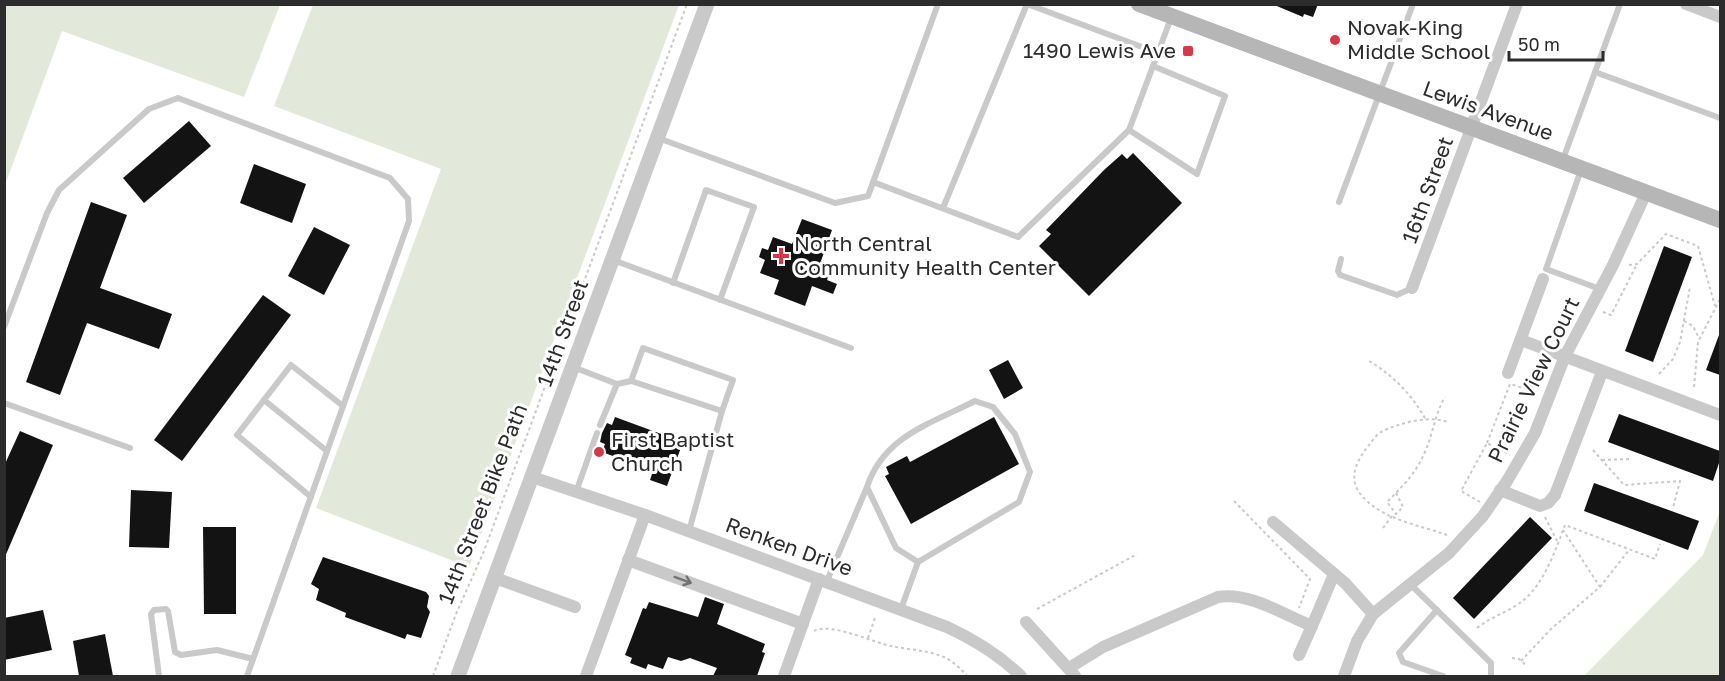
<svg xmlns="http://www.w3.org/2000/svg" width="1725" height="681" font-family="'Golos Text',sans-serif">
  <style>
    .green { fill: #e2e9da }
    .building { fill: #131313 }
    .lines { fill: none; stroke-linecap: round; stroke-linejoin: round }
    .path { stroke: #c9c9c9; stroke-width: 2; stroke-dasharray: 3 3; stroke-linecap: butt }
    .service { stroke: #c9c9c9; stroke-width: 6 }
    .minor { stroke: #c9c9c9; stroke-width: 12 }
    .tertiary { stroke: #c9c9c9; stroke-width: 15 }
    .secondary { stroke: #b6b6b6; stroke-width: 16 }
    .oneway { stroke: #737373 }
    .poi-dot { fill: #db3646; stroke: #fff; stroke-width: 2 }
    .labels { text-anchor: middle; stroke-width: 6; stroke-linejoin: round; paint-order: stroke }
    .poi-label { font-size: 21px; fill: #2c2c2c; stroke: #fff; text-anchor: start }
    .street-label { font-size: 21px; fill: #2c2c2c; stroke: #fff }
  </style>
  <rect width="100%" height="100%" fill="#fff"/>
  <g class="green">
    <path d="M5,4H280V5L244,97L62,31L5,185Z"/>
    <path d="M313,5H679L469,567L316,508L441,169L274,106Z"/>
    <path d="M1720,511V676H1584L1703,555Z"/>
  </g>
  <g class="building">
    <path d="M1272,4H1318L1313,17L1304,14L1303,17Z"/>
    <path d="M189,121L211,146L144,203L123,178Z"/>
    <path d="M1133,153L1182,203L1089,296L1039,246L1051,234L1046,230L1104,170L1122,154L1127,159Z"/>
    <path d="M254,164L306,184L292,223L240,203Z"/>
    <path d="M91,202L127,215L100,288L172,314L159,349L87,323L60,395L26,382Z"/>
    <path d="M802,219L832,230L821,261L833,265L827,280L837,284L833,294L812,286L805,306L774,294L779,280L760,273L765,260L759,257L762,248L768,250L773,237L792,244Z"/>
    <path d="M314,227L350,245L324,295L288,276Z"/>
    <path d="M1664,246L1692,257L1653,362L1625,351Z"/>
    <path d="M263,295L291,315L182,461L154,440Z"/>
    <path d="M1719,335H1720V375L1706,370Z"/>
    <path d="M1008,360L1023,388L1004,399L989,370Z"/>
    <path d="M1619,414L1720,451V460L1713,481L1608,442Z"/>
    <path d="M615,417L683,442L667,486L650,480L653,471L602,452L605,444L600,442L602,433L607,423L612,425Z"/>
    <path d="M994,417L1019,464L911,524L885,476L889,474L886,467L907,456L910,462Z"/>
    <path d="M20,431L53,445L4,559V466Z"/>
    <path d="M1594,483L1699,521L1688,550L1584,511Z"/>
    <path d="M131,490L172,492L169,548L129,547Z"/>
    <path d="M1530,517L1552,538L1474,619L1453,598Z"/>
    <path d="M203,527H236V614H204Z"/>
    <path d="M323,557L426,592L429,596L427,607L430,612L421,638L407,634L405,639L345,617L346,613L316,600L319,589L311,584Z"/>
    <path d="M705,597L724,604L717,624L765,644L762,652L765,653L757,676H713L717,668L690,658L681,661L668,657L663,669L648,664L646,669L630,663L632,658L625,655L643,608L646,609L649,602L698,617Z"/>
    <path d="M43,610L52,650L4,660V618Z"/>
    <path d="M105,634L113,676H79L73,641Z"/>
  </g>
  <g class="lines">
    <g class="path">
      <path d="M1629,265L1637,264L1666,234L1698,246L1715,306"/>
      <path d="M1603,312L1611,315L1637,264"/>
      <path d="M1684,321L1693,326L1699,338"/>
      <path d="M1369,361C1394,376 1412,395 1426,420"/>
      <path d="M1659,374L1673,359L1680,342L1690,287"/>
      <path d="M1694,387L1698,342L1720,299"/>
      <path d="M1487,443L1510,384L1523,388L1526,381L1535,384"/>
      <path d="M1593,450L1624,485L1680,481L1673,508"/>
      <path d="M1602,460L1630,459"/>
      <path d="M1396,493L1403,507L1396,514L1387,502C1401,488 1416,473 1424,454C1433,435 1434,416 1445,397"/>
      <path d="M1234,501L1310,579L1299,608"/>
      <path d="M1480,502L1461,491L1487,443L1510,455"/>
      <path d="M1545,517L1558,543"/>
      <path d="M1383,528L1392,516"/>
      <path d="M1447,535C1422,526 1387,520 1367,501C1346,483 1354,464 1369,445C1372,441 1376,435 1381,432C1399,423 1428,415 1448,422"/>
      <path d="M1600,587L1629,550"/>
      <path d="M1037,609L1137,554"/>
      <path d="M1477,628C1492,616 1511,611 1525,599C1545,581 1556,549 1565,525L1655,559L1660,544"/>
      <path d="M814,631C830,622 872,642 891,646C909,650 929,650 946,658C955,663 961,669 967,676"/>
      <path d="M868,638L875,618"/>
      <path d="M1512,658L1519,659L1527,666"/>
      <path d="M1521,661L1551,629L1600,587L1563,530"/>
      <path d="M433,676L456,614L484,551L687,4"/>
    </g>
    <g class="service">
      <path d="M1027,4L1158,53"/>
      <path d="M1595,72L1720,118"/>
      <path d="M1129,130L1197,174L1225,96L1153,66"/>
      <path d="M658,138L835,203L868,196L938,4"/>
      <path d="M1562,162L1620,4"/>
      <path d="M1581,170L1546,269L1600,289"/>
      <path d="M873,182L1018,237L1129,130L1171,18"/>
      <path d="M1339,202L1413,4"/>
      <path d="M943,208L1027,4"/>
      <path d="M1341,259L1338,271L1340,275L1397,295L1412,288"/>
      <path d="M613,260L851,348"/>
      <path d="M673,283L706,190L754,207L720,300"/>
      <path d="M4,327L47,213L59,190L149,109L178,98L390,178L408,199L409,221L247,676"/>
      <path d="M573,367L617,384L631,381"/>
      <path d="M264,400L327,451"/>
      <path d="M4,403L130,448"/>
      <path d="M600,425L617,384"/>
      <path d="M576,492L597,433"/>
      <path d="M311,497L237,435L291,365L343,406"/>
      <path d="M689,531L722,411L733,380L643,348L631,381L722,411"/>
      <path d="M827,581L867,487"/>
      <path d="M1410,584L1491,663V676"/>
      <path d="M901,609L918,562L1019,502L1030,472L1015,434L993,407L975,401C930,424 884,436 867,487L896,548L918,562"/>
      <path d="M1437,610L1399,653L1403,662L1443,676"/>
      <path d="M159,676L151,614L154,610L166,609L168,611L175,652L181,655L217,650L253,659"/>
    </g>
    <g class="minor">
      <path d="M1686,4L1720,17"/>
      <path d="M1412,288L1517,4"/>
      <path d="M1521,340L1720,415"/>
      <path d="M1508,373L1543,279"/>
      <path d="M532,477L645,515L947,627C975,640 999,655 1021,676"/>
      <path d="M1500,490L1540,506L1548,503L1555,495L1602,372"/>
      <path d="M1273,522L1345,583L1373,614"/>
      <path d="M628,560L803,624"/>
      <path d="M495,578L575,607"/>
      <path d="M1026,622L1075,676"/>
      <path d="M1299,655L1312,626"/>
      <path d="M1069,668L1103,647L1218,597C1250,592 1282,614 1312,626L1334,574"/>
      <path d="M586,676L645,515"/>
      <path d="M784,676L819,579"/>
      <path d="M1344,676L1357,641L1373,614L1449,553L1483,516L1507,481L1535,433L1565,356L1613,265L1646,193"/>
    </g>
    <path class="tertiary" d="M458,676L707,4"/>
    <path class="secondary" d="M1139,4L1720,220"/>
  </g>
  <defs><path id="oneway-shaft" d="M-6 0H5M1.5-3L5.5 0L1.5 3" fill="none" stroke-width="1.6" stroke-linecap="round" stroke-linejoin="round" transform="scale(1.5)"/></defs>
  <use class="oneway" href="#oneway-shaft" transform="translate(683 580) rotate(20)"/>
  <g class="poi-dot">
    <circle cx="1335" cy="40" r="6"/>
    <rect x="1182" y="45" width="12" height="12" rx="3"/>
    <path d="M778 247h6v6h6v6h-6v6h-6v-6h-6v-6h6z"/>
    <circle cx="599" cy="452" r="6"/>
  </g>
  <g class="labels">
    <g class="poi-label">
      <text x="1347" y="35">Novak-King<tspan x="1347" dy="24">Middle School</tspan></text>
      <text x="1176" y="58" text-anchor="end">1490 Lewis Ave</text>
      <text x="794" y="251">North Central<tspan x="794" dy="24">Community Health Center</tspan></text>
      <text x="611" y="447">First Baptist<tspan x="611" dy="24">Church</tspan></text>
    </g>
    <g class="street-label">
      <text transform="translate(1488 111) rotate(20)" y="7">Lewis Avenue</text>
      <text transform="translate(1428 190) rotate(-70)" y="7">16th Street</text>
      <text transform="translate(563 333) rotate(-70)" y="7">14th Street</text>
      <text transform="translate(1534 380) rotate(-64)" y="7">Prairie View Court</text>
      <text transform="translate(483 504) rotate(-69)" y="7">14th Street Bike Path</text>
      <text transform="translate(789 547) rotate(20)" y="7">Renken Drive</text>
    </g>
  </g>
  <rect width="1725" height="681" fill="none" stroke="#2c2c2c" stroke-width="12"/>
  <path d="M1509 51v9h94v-9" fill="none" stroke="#2c2c2c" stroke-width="3"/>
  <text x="1518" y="51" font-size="18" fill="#2c2c2c" stroke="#ffffff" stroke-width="4.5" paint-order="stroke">50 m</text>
</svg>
